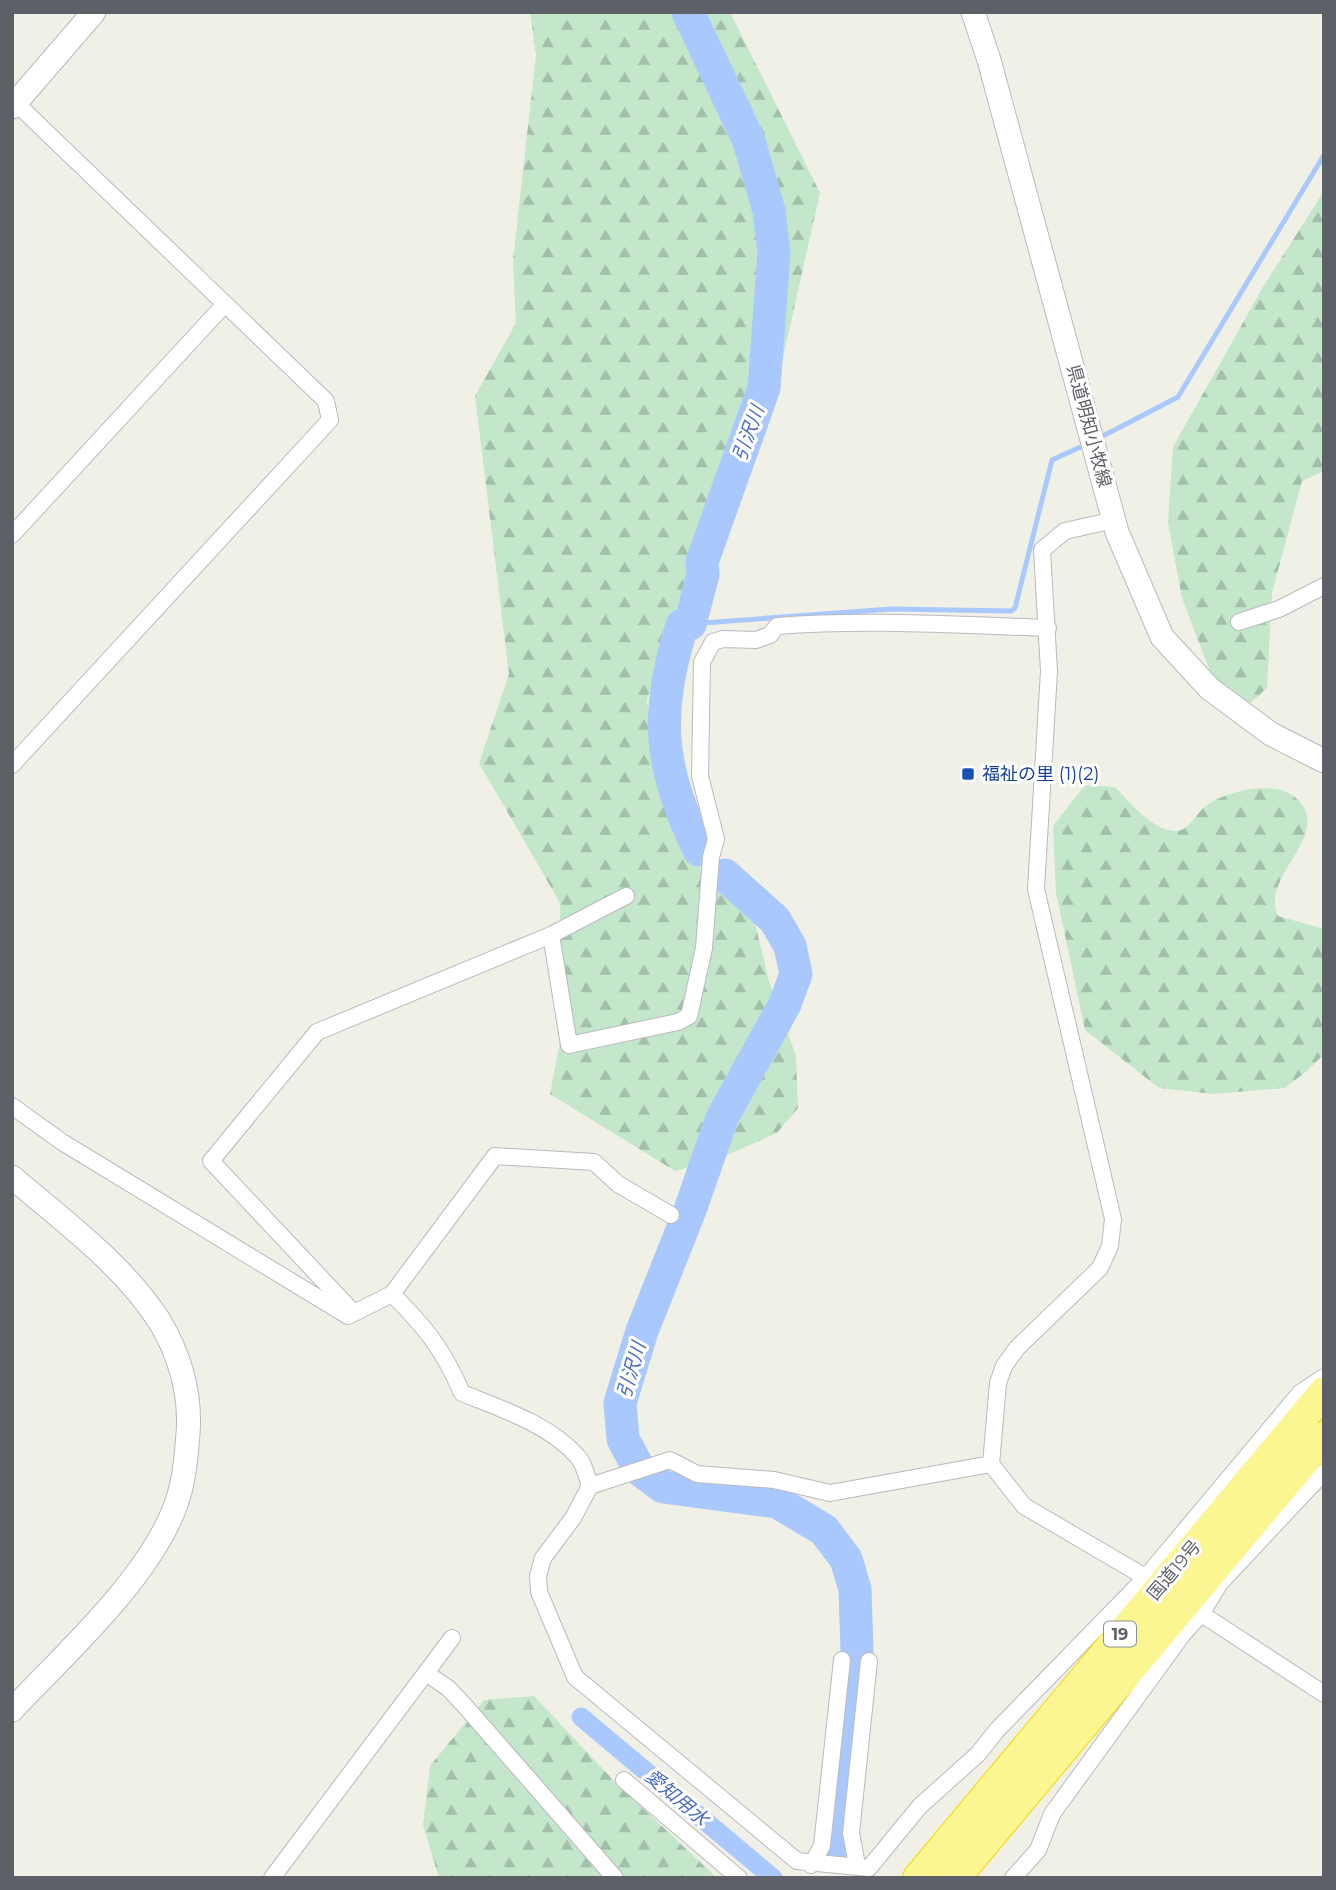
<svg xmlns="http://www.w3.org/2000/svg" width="1336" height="1890" font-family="Montserrat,'Noto Sans JP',sans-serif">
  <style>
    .forest { fill: url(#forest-firs) }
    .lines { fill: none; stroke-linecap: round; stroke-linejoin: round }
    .stream { stroke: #a9c9fe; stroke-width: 5 }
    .canal { stroke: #a9c9fe; stroke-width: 19 }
    .river { stroke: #a9c9fe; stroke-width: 33 }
    .street-casing { stroke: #b9bac0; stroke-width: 18 }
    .secondary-casing { stroke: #b8bac0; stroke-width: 25 }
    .highway-casing { stroke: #f5d802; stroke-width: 32 }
    .street { stroke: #fff; stroke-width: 16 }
    .secondary { stroke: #fff; stroke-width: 23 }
    .highway { stroke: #fcf692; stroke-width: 30 }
    .transit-dot { fill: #1a4fb4; stroke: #fff; stroke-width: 2.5 }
    .labels { text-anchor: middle; stroke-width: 6; stroke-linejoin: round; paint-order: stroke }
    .shield { fill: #fff; stroke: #8e9095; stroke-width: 2 }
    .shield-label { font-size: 16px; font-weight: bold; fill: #5e6067 }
    .street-label { font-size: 18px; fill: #5e6067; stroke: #fff }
    .transit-label { font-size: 18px; fill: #164399; stroke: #fff; text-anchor: start }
    .water-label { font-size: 19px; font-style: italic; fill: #4a6dc3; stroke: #fff }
  </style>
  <defs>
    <pattern id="forest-firs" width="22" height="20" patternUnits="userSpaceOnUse" patternTransform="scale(1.75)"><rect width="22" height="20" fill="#c4e7cb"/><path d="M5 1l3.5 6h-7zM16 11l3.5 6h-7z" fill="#a2bfa9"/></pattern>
  </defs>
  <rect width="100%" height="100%" fill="#f0f0e7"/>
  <g class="forest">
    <path d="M530,12H730L820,193L779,375L692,559L647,700L656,781L692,860L755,923L769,981L796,1056L798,1108L777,1133L720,1158L675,1171L550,1094L561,1036L560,903L479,763L509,674L475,396L516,323L513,260L536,55Z"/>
    <path d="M1324,191V471L1302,481L1272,593L1267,688L1248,705L1221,700L1182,598L1168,522L1173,447L1263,287Z"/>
    <path d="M1085,785L1115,787C1130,802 1151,829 1174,831C1190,832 1196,812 1207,805C1228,790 1277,779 1297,799C1334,835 1259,876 1278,916L1324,929V1054L1307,1071L1285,1088L1214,1094L1159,1088L1085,1030L1056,893L1053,826Z"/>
    <path d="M534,1696L616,1783L717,1878H439L423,1825L430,1766L484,1700Z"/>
  </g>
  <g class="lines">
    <g class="stream">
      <path d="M1099,438L1178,397L1324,155"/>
      <path d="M690,624L891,609L1011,611L1015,608L1052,460L1087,444"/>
    </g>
    <path class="canal" d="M581,1717L773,1878"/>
    <g class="river">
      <path d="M688,12L749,141L769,211L774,253L764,388L702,562L703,574L690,624L682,625C655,715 658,764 699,850"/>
      <path d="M725,875L775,920L790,946L796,974L785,1004L722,1118L690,1210L642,1331L620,1403L623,1439L639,1469L663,1487L777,1502L824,1530L846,1559L855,1589L857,1652L836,1856"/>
    </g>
    <defs>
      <g id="street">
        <path d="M1114,520L1065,531L1042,550L1049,671L1036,889L1113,1219L1110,1246L1100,1268L1017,1348L1004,1366L998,1383L991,1464L1024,1506L1152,1581"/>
        <path d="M12,535L225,304"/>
        <path d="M1239,622L1279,609L1324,586"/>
        <path d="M12,765L330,420L326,401L16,103"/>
        <path d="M551,935L569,1045L678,1022L689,1016L704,948L711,857L716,839L700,776L702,662L713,642L723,639L756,640L770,635L777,626C868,619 957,625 1048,628"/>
        <path d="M12,1106L62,1142L348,1316L392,1294L495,1156L594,1162L618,1184L671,1215"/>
        <path d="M392,1294C426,1328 443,1349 462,1393C501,1409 549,1424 577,1456C584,1463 587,1477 590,1486"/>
        <path d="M352,1311L211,1161L317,1032L551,935L626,896"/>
        <path d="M991,1464L830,1493L774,1480L697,1474L670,1460L590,1486L573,1518L543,1558L538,1576L539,1592L575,1677L797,1861L869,1868L920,1806L978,1754L997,1730L1146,1577L1300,1393L1324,1377"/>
        <path d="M1194,1609L1324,1694"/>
        <path d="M426,1673L448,1688L465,1706L615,1878"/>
        <path d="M624,1780L739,1878"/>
        <path d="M811,1865L822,1846L842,1660"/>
        <path d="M857,1865L851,1833L869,1661"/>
        <path d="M272,1878L452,1638"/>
        <path d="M1013,1878L1038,1850L1052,1814L1183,1634L1201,1614L1220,1583L1324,1472"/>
      </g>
      <g id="secondary">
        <path d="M973,12L989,60L1117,532L1162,637L1210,689L1271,734L1324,761"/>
        <path d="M12,107L94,12"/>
        <path d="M12,1177C63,1221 124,1265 160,1322C180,1356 191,1395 188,1434C186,1459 184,1484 175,1507C148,1579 65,1654 12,1710"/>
      </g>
      <g id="highway">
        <path d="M918,1878L1324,1392"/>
        <path d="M955,1878L1324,1437"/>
      </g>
    </defs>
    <use href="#street" class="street-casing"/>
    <use href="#secondary" class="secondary-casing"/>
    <use href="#highway" class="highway-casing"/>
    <use href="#street" class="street"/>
    <use href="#secondary" class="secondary"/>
    <use href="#highway" class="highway"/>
  </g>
  <rect class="transit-dot" x="961" y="767" width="14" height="14" rx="3.5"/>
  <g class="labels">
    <rect class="shield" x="1104" y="1621.5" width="32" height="25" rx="5"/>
    <g class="shield-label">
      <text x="1120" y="1640">19</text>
    </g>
    <g class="street-label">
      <text transform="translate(1089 426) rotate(75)" y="6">県道明知小牧線</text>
      <text transform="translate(1174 1570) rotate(-50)" y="6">国道19号</text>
    </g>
    <g class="transit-label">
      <text x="982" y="780">福祉の里 (1)(2)</text>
    </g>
    <g class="water-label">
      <text transform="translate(748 433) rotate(-70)" y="7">引沢川</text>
      <text transform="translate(631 1370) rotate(-74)" y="7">引沢川</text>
      <text transform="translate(677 1797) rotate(40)" y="7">愛知用水</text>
    </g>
  </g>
  <rect width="1336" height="1890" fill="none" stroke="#5e6067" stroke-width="28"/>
</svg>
